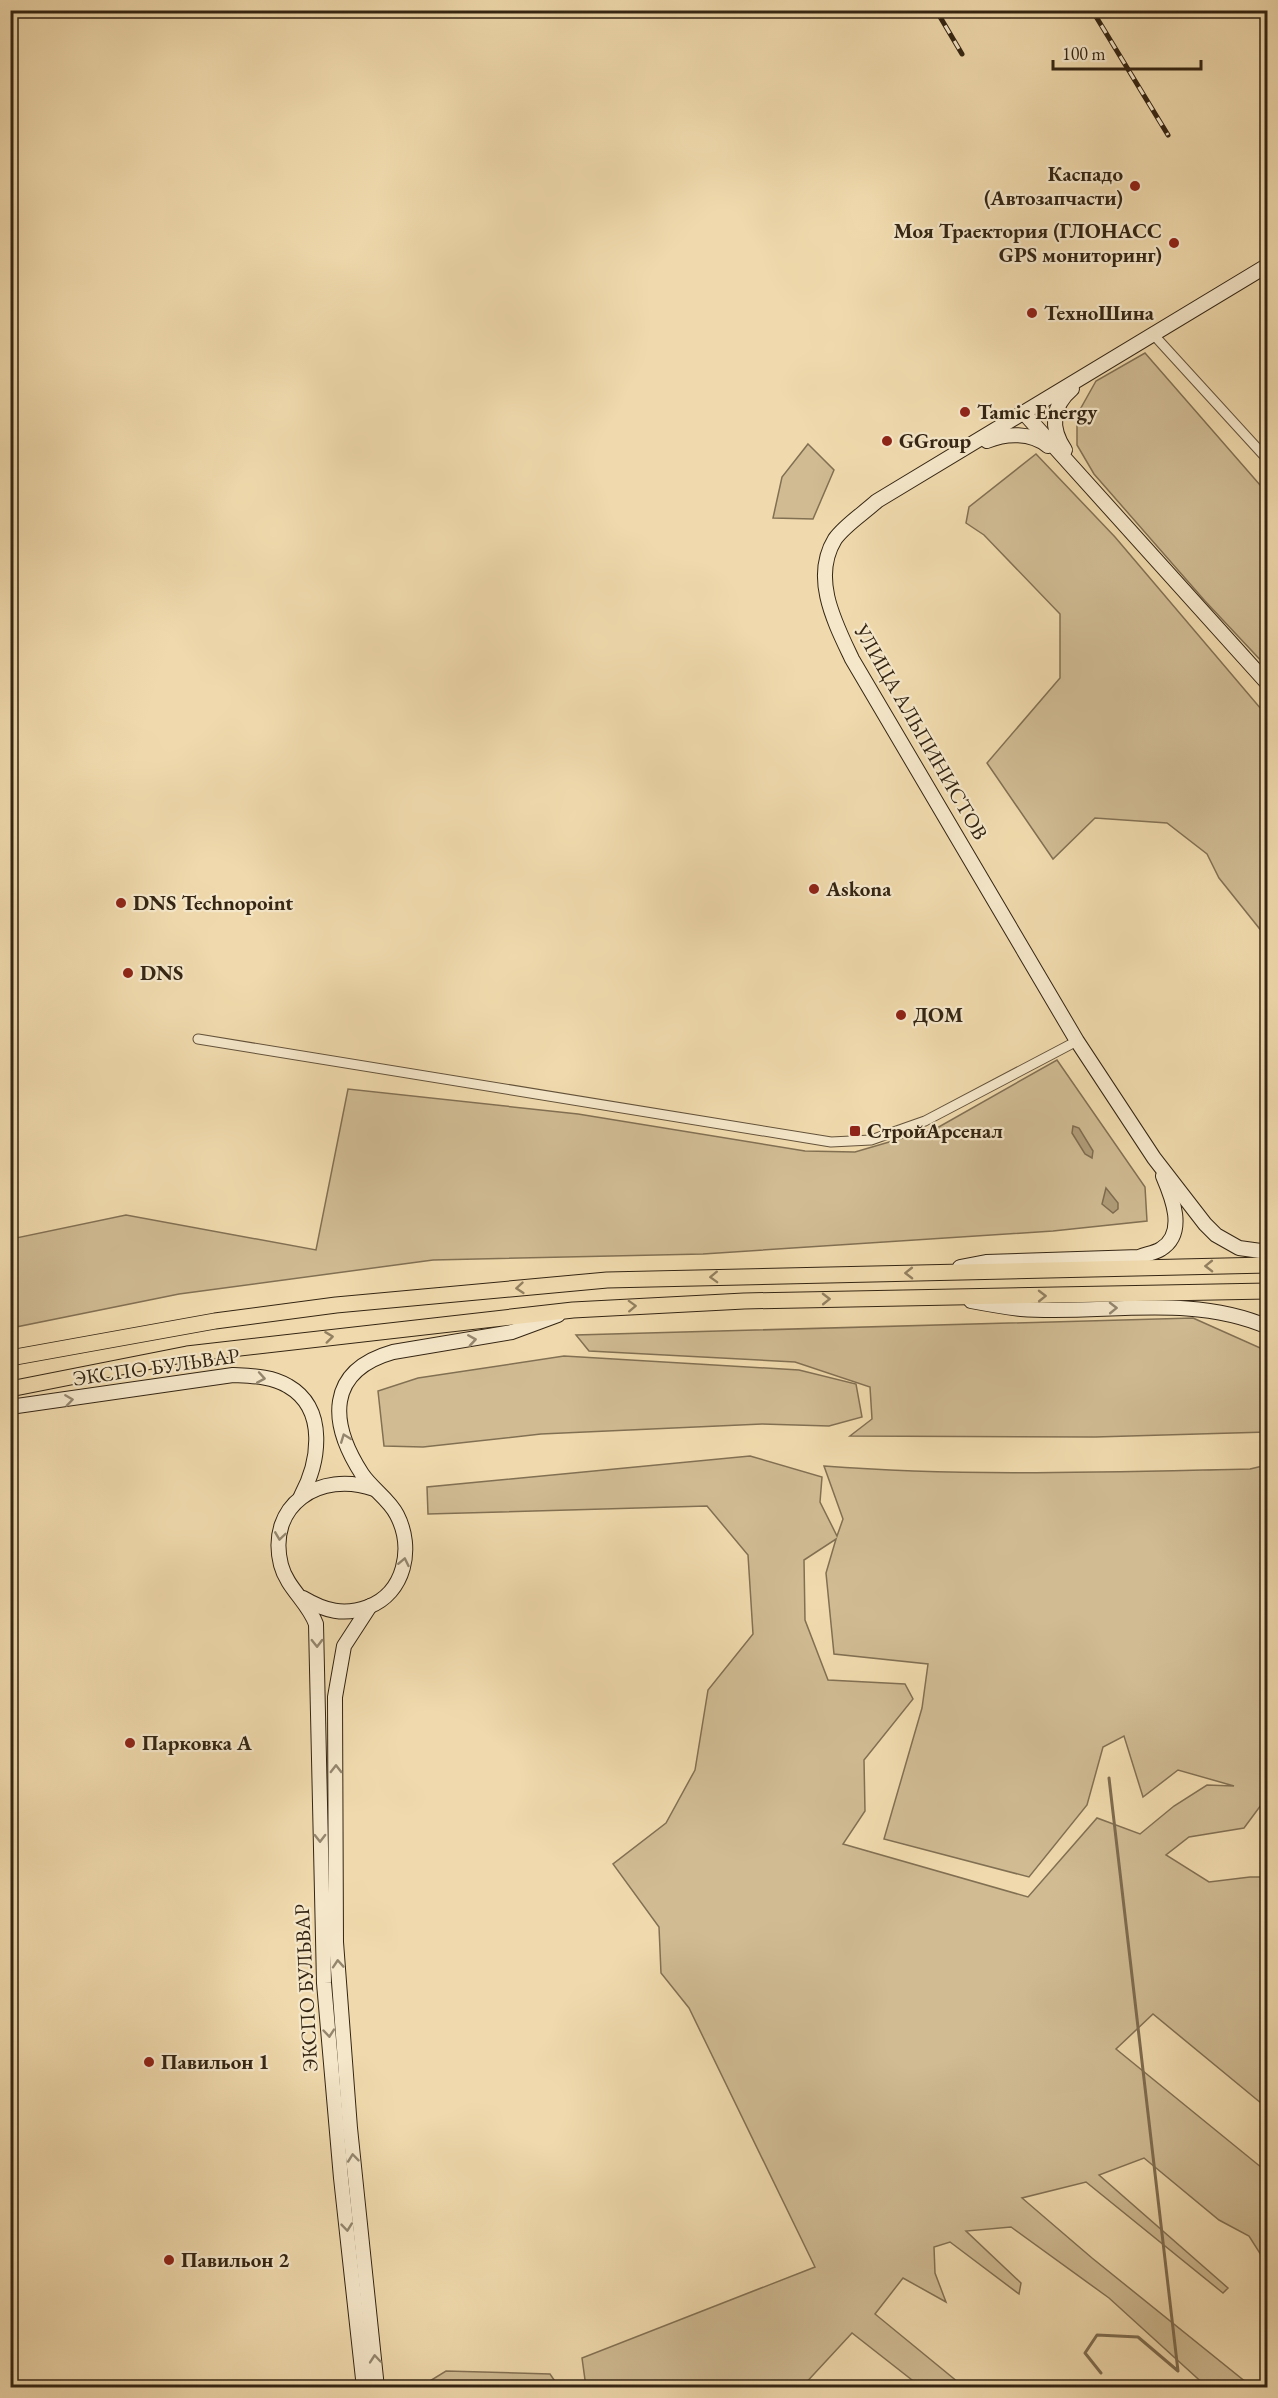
<svg xmlns="http://www.w3.org/2000/svg" width="1278" height="2398" font-family="'EB Garamond',serif">
  <style>
    .green { fill: #d0bb93; stroke: #827053; stroke-width: 1.5; fill-rule: evenodd }
    .water { fill: #b09c79; stroke: #7e6c50; stroke-width: 1.5 }
    .lines { fill: none; stroke-linecap: round; stroke-linejoin: round }
    .stream { stroke: #7e6c50; stroke-width: 3 }
    .street-casing { stroke: #63523a; stroke-width: 11 }
    .secondary-casing { stroke: #342513; stroke-width: 16 }
    .primary-casing { stroke: #342513; stroke-width: 17 }
    .street { stroke: #f5e7ca; stroke-width: 9 }
    .secondary { stroke: #f5e7ca; stroke-width: 14 }
    .primary { stroke: #f0daad; stroke-width: 15 }
    .rail-casing { stroke: #342513; stroke-width: 5 }
    .rail { stroke: #f5e7ca; stroke-width: 3; stroke-dasharray: 9; stroke-linecap: butt }
    .oneway { stroke: #928060 }
    .oneway2 { stroke: #94866e }
    .poi-dot { fill: #8f2418; stroke: #f5e7ca; stroke-width: 2 }
    .labels { text-anchor: middle; stroke-width: 4.5; stroke-linejoin: round; paint-order: stroke }
    .poi-label { font-size: 21px; font-weight: bold; fill: #342513; stroke: #f5e7ca; text-anchor: start }
    .street-label { font-size: 21px; fill: #342513; stroke: #f5e7ca }
  </style>
  <rect width="100%" height="100%" fill="#f0daad"/>
  <filter id="stains"><feTurbulence type="fractalNoise" baseFrequency=".00333" numOctaves="4"/><feColorMatrix values="0 0 0 0 .2 0 0 0 0 .09 0 0 0 0 .02 0 0 0 .5 -.17"/></filter>
  <radialGradient id="worn" r=".72"><stop offset=".6" stop-color="#630" stop-opacity="0"/><stop offset="1" stop-color="#630" stop-opacity=".3"/></radialGradient>
  <g class="green">
    <path d="M1145,353L1267,493V667L1205,601L1094,474L1077,445V415L1096,381Z"/>
    <path d="M808,444L834,470L813,519L773,518L782,477Z"/>
    <path d="M1036,454L1115,537L1267,716V938L1219,878L1207,854L1167,823L1095,818L1053,859L987,763L1060,678V614L984,535L966,523L969,507Z"/>
    <path d="M1057,1060L1145,1187L1147,1221L1053,1231L703,1254L433,1260L179,1294L11,1328V1239L126,1215L316,1250L348,1089L578,1114L805,1151L855,1152L937,1128Z"/>
    <path d="M1193,1318L1267,1351V1432L1095,1437L850,1436L872,1419L870,1387L795,1362L589,1351L576,1335Z"/>
    <path d="M564,1356L799,1370L856,1384L862,1417L829,1426L762,1424L541,1434L423,1447L384,1446L378,1391L418,1378Z"/>
    <path d="M750,1456L822,1477L820,1502L837,1536L843,1519L824,1466C966,1477 1108,1472 1250,1469L1267,1465V1797L1244,1828L1189,1837L1166,1855L1209,1882L1250,1877H1267V2108L1153,2014L1116,2049L1267,2172V2260L1261,2255L1249,2236L1219,2220L1144,2158L1099,2175L1228,2288L1223,2293L1086,2182L1022,2198L1092,2258L1252,2387H1207L1109,2298L1011,2227L966,2231L1021,2283L1019,2294L950,2242L934,2247L935,2273L946,2302L903,2278L875,2314L964,2387H921L852,2333L802,2387H586L582,2358L815,2267L689,2008L661,1973L659,1927L613,1864L666,1823L695,1770L708,1690L753,1634L748,1555L707,1506L428,1514L427,1487ZM836,1539L826,1573L834,1654L928,1664L922,1708L884,1839L1029,1877L1087,1805L1103,1747L1124,1736L1143,1797L1178,1770L1234,1786L1207,1785L1174,1806L1140,1834L1097,1818L1028,1897L843,1844L865,1811L864,1760L913,1699L905,1684L828,1680L805,1620L804,1560Z"/>
    <path d="M446,2371L550,2374L559,2387H420Z"/>
  </g>
  <g class="water">
    <path d="M1073,1126L1079,1128L1093,1151L1092,1158L1085,1154L1072,1133Z"/>
    <path d="M1106,1188L1118,1203V1209L1113,1213L1102,1204Z"/>
  </g>
  <g class="lines">
    <path class="stream" d="M1101,2373L1085,2353L1097,2335L1138,2337L1178,2371L1109,1778"/>
    <defs>
      <g id="street">
        <path d="M1152,333L1268,460"/>
        <path d="M198,1039L831,1142L871,1140L925,1121L1077,1041"/>
      </g>
      <g id="secondary">
        <path d="M1268,265L877,501C864,513 845,525 835,539C811,578 835,623 852,659L1077,1041L1154,1158L1205,1224L1216,1235L1239,1248L1268,1252"/>
        <path d="M1023,412L1268,684"/>
        <path d="M987,441C1006,433 1031,432 1048,446"/>
        <path d="M1065,450C1050,428 1051,407 1072,389"/>
        <path d="M960,1267L986,1262L1139,1257C1146,1254 1155,1253 1161,1249C1187,1233 1172,1197 1163,1176"/>
        <path d="M971,1301C987,1304 1004,1307 1021,1309C1103,1315 1189,1293 1268,1327"/>
        <path d="M10,1407L233,1375C252,1376 272,1376 288,1386C328,1409 319,1463 301,1496"/>
        <path d="M303,1598C325,1611 344,1616 368,1607C405,1593 414,1548 397,1515C389,1499 372,1489 362,1474C329,1423 326,1371 393,1352L512,1332L558,1315"/>
        <path d="M370,1606L344,1646L335,1697L336,1942L350,2128L377,2388"/>
        <path d="M364,2388L341,2178L324,1983L316,1624C308,1602 287,1588 281,1565C266,1505 320,1470 374,1489"/>
      </g>
      <g id="primary">
        <path d="M10,1358L215,1321L336,1305L607,1280L1268,1265"/>
        <path d="M10,1389L187,1354L573,1310L744,1301L1268,1291"/>
      </g>
    </defs>
    <use href="#street" class="street-casing"/>
    <use href="#secondary" class="secondary-casing"/>
    <use href="#primary" class="primary-casing"/>
    <use href="#street" class="street"/>
    <use href="#secondary" class="secondary"/>
    <use href="#primary" class="primary"/>
    <defs>
      <g id="rail">
        <path d="M936,10L962,54"/>
        <path d="M1092,10L1168,135"/>
      </g>
    </defs>
    <use href="#rail" class="rail-casing"/>
    <use href="#rail" class="rail"/>
  </g>
  <defs><path id="oneway-chevron" d="M-2-3.5L2.5 0L-2 3.5" fill="none" stroke-width="1.6" stroke-linecap="round" stroke-linejoin="round" transform="scale(1.5)"/></defs>
  <g class="oneway">
    <use href="#oneway-chevron" transform="translate(1209 1266) rotate(179)"/>
    <use href="#oneway-chevron" transform="translate(909 1273) rotate(179)"/>
    <use href="#oneway-chevron" transform="translate(714 1277) rotate(178)"/>
    <use href="#oneway-chevron" transform="translate(520 1288) rotate(175)"/>
    <use href="#oneway-chevron" transform="translate(1042 1296) rotate(-1)"/>
    <use href="#oneway-chevron" transform="translate(826 1299) rotate(-1)"/>
    <use href="#oneway-chevron" transform="translate(632 1306) rotate(-2)"/>
    <use href="#oneway-chevron" transform="translate(329 1337) rotate(-7)"/>
  </g>
  <g class="oneway2">
    <use href="#oneway-chevron" transform="translate(1113 1308) rotate(-1)"/>
    <use href="#oneway-chevron" transform="translate(472 1340) rotate(-9)"/>
    <use href="#oneway-chevron" transform="translate(261 1378) rotate(10)"/>
    <use href="#oneway-chevron" transform="translate(69 1400) rotate(-8)"/>
    <use href="#oneway-chevron" transform="translate(345 1438) rotate(-111)"/>
    <use href="#oneway-chevron" transform="translate(280 1536) rotate(98)"/>
    <use href="#oneway-chevron" transform="translate(404 1562) rotate(-78)"/>
    <use href="#oneway-chevron" transform="translate(317 1643) rotate(89)"/>
    <use href="#oneway-chevron" transform="translate(336 1769) rotate(-90)"/>
    <use href="#oneway-chevron" transform="translate(320 1838) rotate(89)"/>
    <use href="#oneway-chevron" transform="translate(338 1964) rotate(-94)"/>
    <use href="#oneway-chevron" transform="translate(329 2033) rotate(85)"/>
    <use href="#oneway-chevron" transform="translate(353 2158) rotate(-96)"/>
    <use href="#oneway-chevron" transform="translate(347 2227) rotate(84)"/>
    <use href="#oneway-chevron" transform="translate(375 2359) rotate(-95)"/>
  </g>
  <g class="poi-dot">
    <circle cx="1135" cy="186" r="6"/>
    <circle cx="1174" cy="243" r="6"/>
    <circle cx="1032" cy="313" r="6"/>
    <circle cx="965" cy="412" r="6"/>
    <circle cx="887" cy="441" r="6"/>
    <circle cx="814" cy="889" r="6"/>
    <circle cx="121" cy="903" r="6"/>
    <circle cx="128" cy="973" r="6"/>
    <circle cx="901" cy="1015" r="6"/>
    <rect x="849" y="1125" width="12" height="12" rx="3"/>
    <circle cx="130" cy="1743" r="6"/>
    <circle cx="149" cy="2062" r="6"/>
    <circle cx="169" cy="2260" r="6"/>
  </g>
  <g class="labels">
    <g class="poi-label">
      <text x="1123" y="181" text-anchor="end">Каспадо<tspan x="1123" dy="24">(Автозапчасти)</tspan></text>
      <text x="1162" y="238" text-anchor="end">Моя Траектория (ГЛОНАСС<tspan x="1162" dy="24">GPS мониторинг)</tspan></text>
      <text x="1044" y="320">ТехноШина</text>
      <text x="977" y="419">Tamic Energy</text>
      <text x="899" y="448">GGroup</text>
      <text x="826" y="896">Askona</text>
      <text x="133" y="910">DNS Technopoint</text>
      <text x="140" y="980">DNS</text>
      <text x="913" y="1022">ДОМ</text>
      <text x="867" y="1138">СтройАрсенал</text>
      <text x="142" y="1750">Парковка A</text>
      <text x="161" y="2069">Павильон 1</text>
      <text x="181" y="2267">Павильон 2</text>
    </g>
    <g class="street-label">
      <text transform="translate(921 732) rotate(60)" y="7">УЛИЦА АЛЬПИНИСТОВ</text>
      <text transform="translate(156 1367) rotate(-8)" y="7">ЭКСПО БУЛЬВАР</text>
      <text transform="translate(306 1988) rotate(-93)" y="7">ЭКСПО БУЛЬВАР</text>
    </g>
  </g>
  <rect width="1278" height="2398" fill="none" stroke="#f0daad" stroke-width="36"/>
  <rect x="12" y="12" width="1254" height="2374" fill="none" stroke="#342513" stroke-width="3"/>
  <rect x="18" y="18" width="1242" height="2362" fill="none" stroke="#342513" stroke-width="1.5"/>
  <path d="M1053 60v9h148v-9" fill="none" stroke="#342513" stroke-width="3"/>
  <text x="1062" y="60" font-size="18" fill="#342513" stroke="#f5e7ca" stroke-width="4.5" paint-order="stroke">100 m</text>
  <rect width="100%" height="100%" filter="url(#stains)"/>
  <rect width="100%" height="100%" fill="url(#worn)"/>
</svg>
